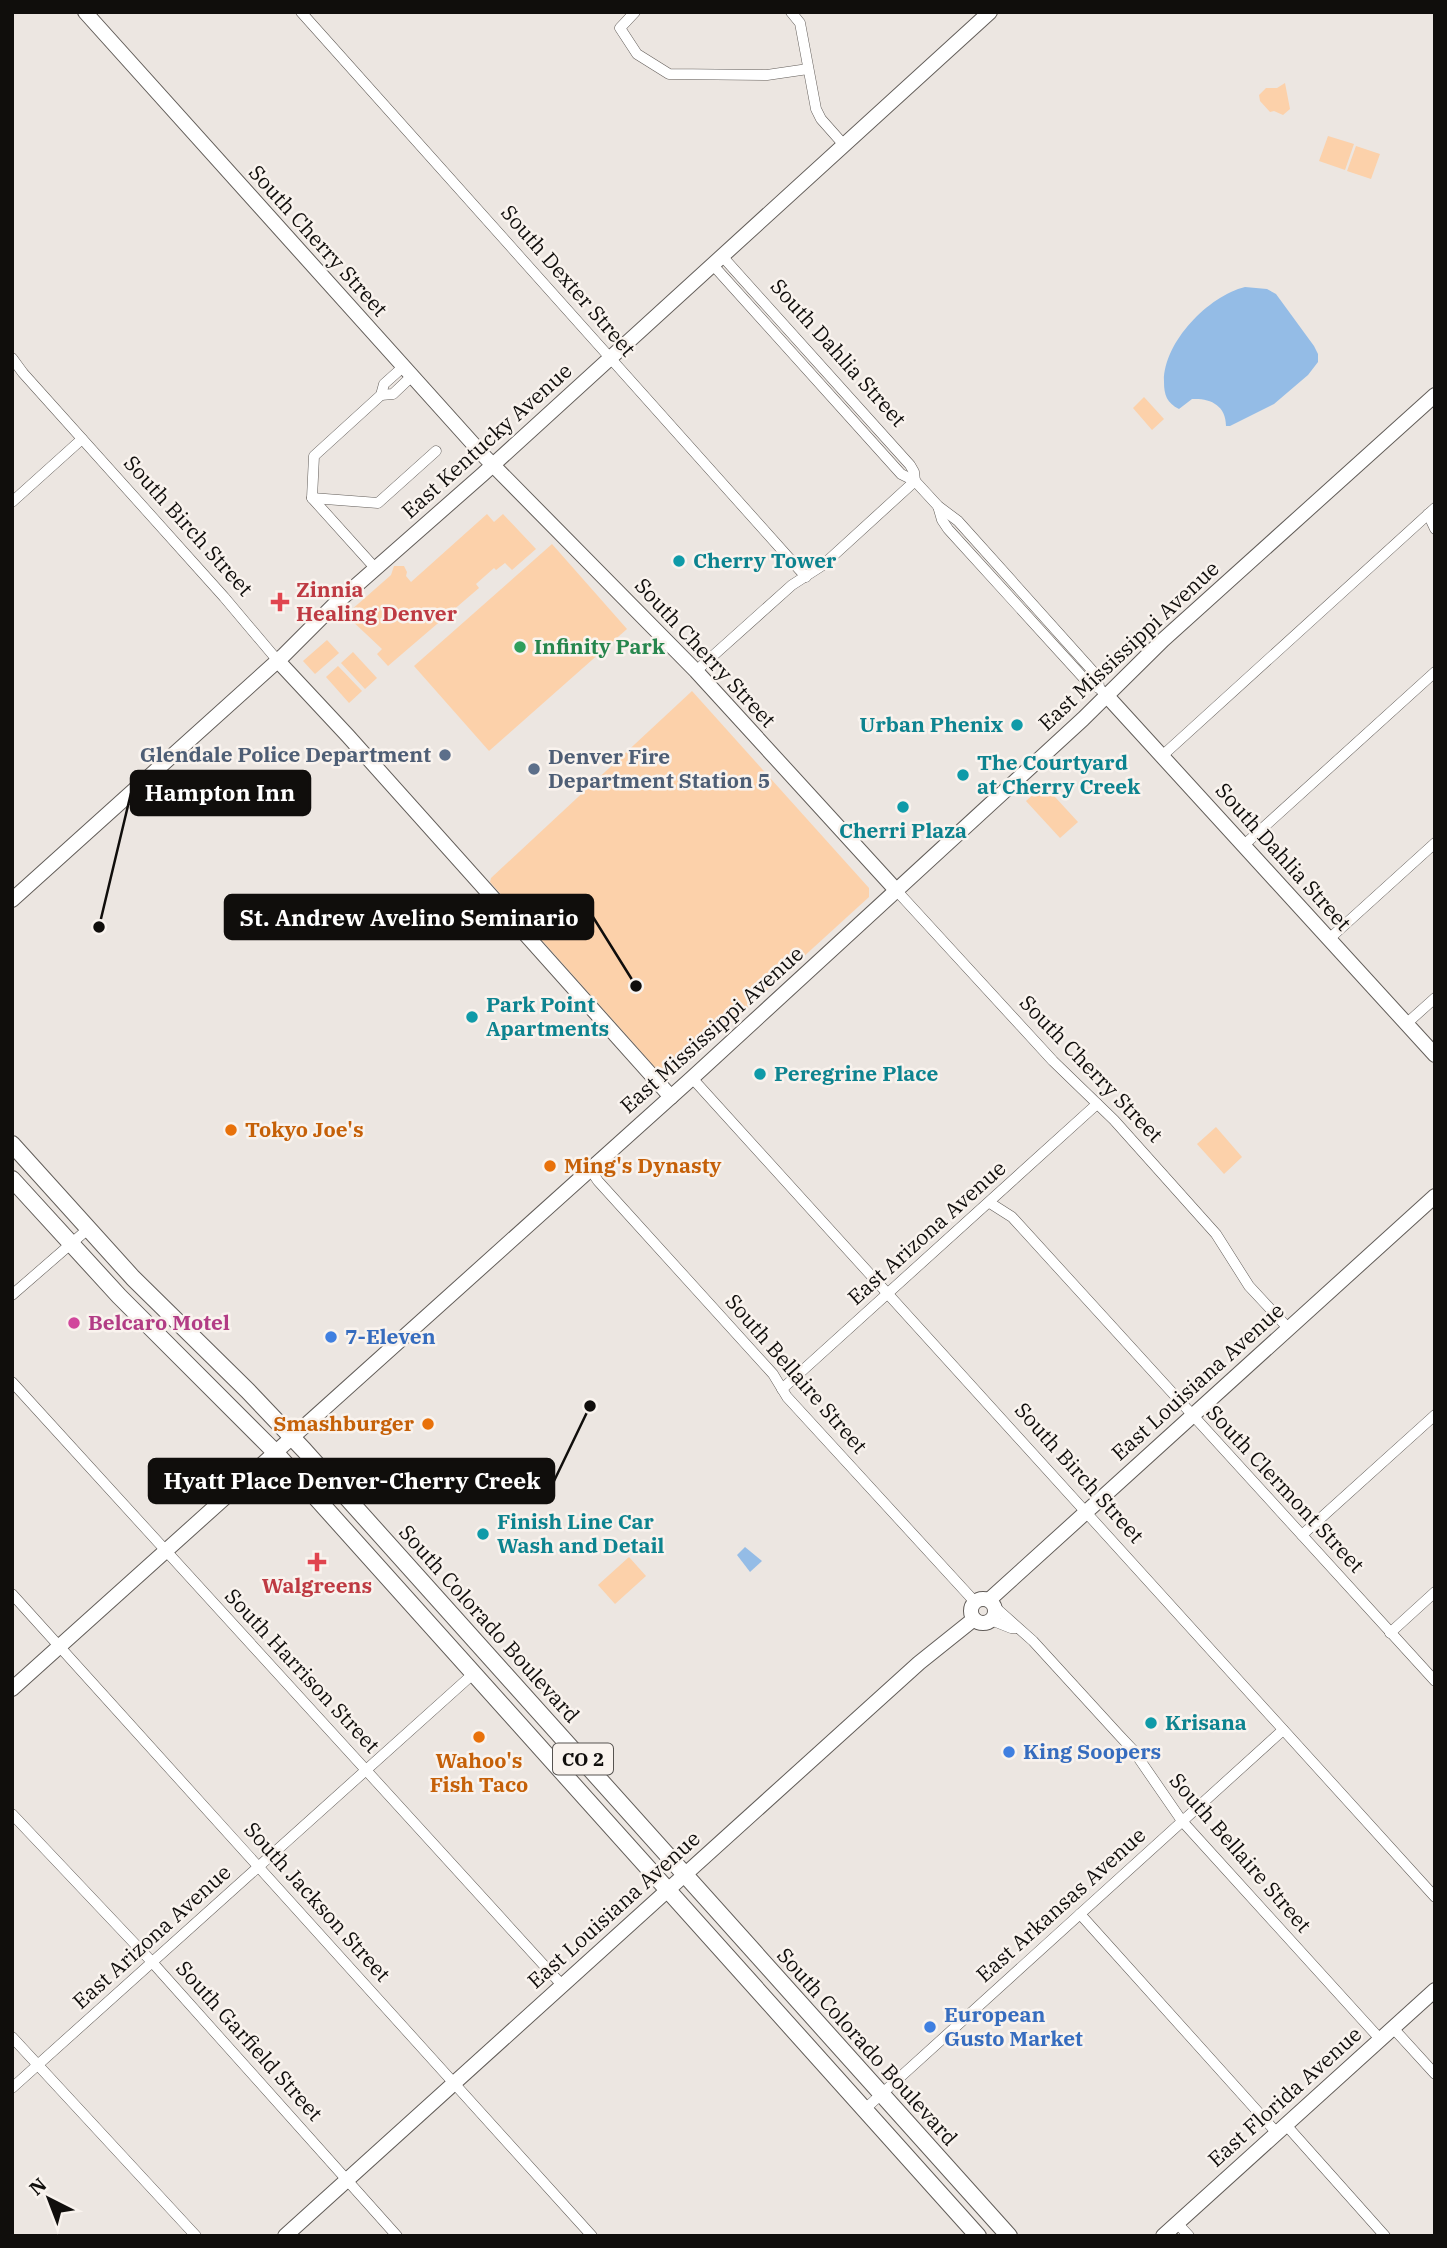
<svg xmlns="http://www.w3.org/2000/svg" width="1447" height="2248" font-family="'IBM Plex Serif',serif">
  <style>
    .green { fill: #fcd1aa }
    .water { fill: #94bce6 }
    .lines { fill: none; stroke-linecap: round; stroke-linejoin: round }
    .street-casing { stroke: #625d59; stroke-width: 11 }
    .secondary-casing { stroke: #625d59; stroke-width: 16 }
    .primary-casing { stroke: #625d59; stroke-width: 18 }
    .street { stroke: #fff; stroke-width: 10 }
    .secondary { stroke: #fff; stroke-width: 14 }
    .primary { stroke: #fff; stroke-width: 16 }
    .culture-dot { fill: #0f9aa8; stroke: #f9f3ee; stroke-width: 2.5 }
    .health-dot { fill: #e0444e; stroke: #f9f3ee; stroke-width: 2.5 }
    .leisure-dot { fill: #2e9e5b; stroke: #f9f3ee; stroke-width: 2.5 }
    .service-dot { fill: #5c6f8a; stroke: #f9f3ee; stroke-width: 2.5 }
    .food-dot { fill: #e8710a; stroke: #f9f3ee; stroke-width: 2.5 }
    .hotel-dot { fill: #d1479c; stroke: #f9f3ee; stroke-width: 2.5 }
    .shop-dot { fill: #3f7fe0; stroke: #f9f3ee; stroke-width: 2.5 }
    .labels { text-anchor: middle; stroke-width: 5; stroke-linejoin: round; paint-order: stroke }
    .shield { fill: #f9f3ee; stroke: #565350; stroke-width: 2 }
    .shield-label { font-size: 19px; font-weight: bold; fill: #100e0c }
    .street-label { font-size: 21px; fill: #100e0c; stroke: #f9f3ee }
    .culture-label { font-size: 21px; font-weight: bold; fill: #0d838f; stroke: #f9f3ee; text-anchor: start }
    .health-label { font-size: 21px; font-weight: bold; fill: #be3a42; stroke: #f9f3ee; text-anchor: start }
    .leisure-label { font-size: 21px; font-weight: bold; fill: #27864d; stroke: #f9f3ee; text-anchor: start }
    .service-label { font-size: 21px; font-weight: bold; fill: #4e5e75; stroke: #f9f3ee; text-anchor: end }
    .food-label { font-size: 21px; font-weight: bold; fill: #c56008; stroke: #f9f3ee; text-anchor: start }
    .hotel-label { font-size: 21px; font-weight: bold; fill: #b23c85; stroke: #f9f3ee; text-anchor: start }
    .shop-label { font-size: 21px; font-weight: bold; fill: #366cbe; stroke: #f9f3ee; text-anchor: start }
    .leader { fill: none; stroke: #100e0c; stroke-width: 2.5 }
    .callout-dot { fill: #100e0c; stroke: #f9f3ee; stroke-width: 2.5 }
    .callout { fill: #100e0c; stroke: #100e0c; stroke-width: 2.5 }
    .callout-label { font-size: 23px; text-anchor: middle; font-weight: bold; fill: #fff }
  </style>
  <rect width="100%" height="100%" fill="#ece6e1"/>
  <g class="green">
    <path d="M1285,83L1290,109L1283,115L1274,111L1270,112L1260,101L1259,95L1266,88H1277Z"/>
    <path d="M1328,136L1354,144L1345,170L1319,161Z"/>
    <path d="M1356,146L1380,154L1371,179L1347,171Z"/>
    <path d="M1144,397L1164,419L1152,430L1133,408Z"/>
    <path d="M487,514L494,522L503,514L536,549L512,570L505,563L496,570L494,568L476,584L479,588L388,666L377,654L382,649L349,618L353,615L350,611L391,575L394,566H404L407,572L406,576L411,582Z"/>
    <path d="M552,544L627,629L489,751L414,666Z"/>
    <path d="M327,640L339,653L315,674L303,661Z"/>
    <path d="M353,652L377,678L365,689L341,663Z"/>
    <path d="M338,666L362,691L349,703L326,677Z"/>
    <path d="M692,691L869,888V897L675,1074L668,1076L661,1074L490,882L491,878Z"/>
    <path d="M1044,785L1078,822L1060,838L1026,801Z"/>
    <path d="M1216,1127L1242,1157L1224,1174L1197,1144Z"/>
    <path d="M629,1557L646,1576L615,1604L598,1585Z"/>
  </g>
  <g class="water">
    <path d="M1245,287L1267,289L1276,294L1314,346L1318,354V362L1308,375L1274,404L1230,426H1226C1226,405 1210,398 1192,399L1179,409C1167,403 1164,395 1164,382C1163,343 1208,296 1245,287Z"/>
    <path d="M745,1547L762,1561L750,1572L737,1555Z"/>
  </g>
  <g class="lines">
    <defs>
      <g id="street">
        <path d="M301,12L806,577"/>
        <path d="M635,12L620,28L637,54L669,74L767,75L808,69"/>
        <path d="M791,12L800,23L816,109L821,119L844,145"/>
        <path d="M722,256L910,465L914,472L915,481"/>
        <path d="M712,264L901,474L915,481L938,506L958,521L1098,677L1099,688"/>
        <path d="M12,358L23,373L224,597L278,661"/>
        <path d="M381,395L393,394L412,376"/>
        <path d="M312,498L378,503L436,451"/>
        <path d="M12,502L82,439"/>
        <path d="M938,506L942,520L948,529L1089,684L1099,688L1103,692"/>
        <path d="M1428,514L1435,529"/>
        <path d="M376,569L312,498L314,456L381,395L384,384L403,367"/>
        <path d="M696,671L792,585L823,565L915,481"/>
        <path d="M1162,756L1435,508"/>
        <path d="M1244,845L1435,672"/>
        <path d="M896,890L1053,1061L1114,1120L1216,1234L1249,1286L1288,1328"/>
        <path d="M1329,939L1435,843"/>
        <path d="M1406,1024L1435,998"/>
        <path d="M692,1078L1435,1897"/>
        <path d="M590,1169L598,1181L773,1374L787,1397L975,1602"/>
        <path d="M990,1203L1012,1217L1435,1681"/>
        <path d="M12,1295L88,1229"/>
        <path d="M12,1382L562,1985"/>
        <path d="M782,1389L1097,1104"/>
        <path d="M1302,1535L1435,1415"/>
        <path d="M12,1594L592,2236"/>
        <path d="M996,1608L1033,1641L1118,1734L1133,1750L1182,1821L1380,2039"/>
        <path d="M991,1620L1011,1628H1017"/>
        <path d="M1390,1633L1435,1592"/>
        <path d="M12,1814L152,1962L397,2236"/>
        <path d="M1080,1914L1277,2133"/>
        <path d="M1393,2028L1435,2074"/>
        <path d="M12,2037L196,2236"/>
        <path d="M12,2088L473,1674"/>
        <path d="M865,2109L1283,1730"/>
        <path d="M1286,2125L1385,2236"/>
        <path d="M1177,2223L1189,2236"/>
      </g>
      <g id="secondary">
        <path d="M85,12L484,456L696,671L896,890"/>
        <path d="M278,661L348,736L671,1097"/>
        <path d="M1107,696L1435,1055"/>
        <path d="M12,900L284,655L334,605L483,474L990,12"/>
        <circle cx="983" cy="1611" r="12"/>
        <path d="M989,1600L1435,1196"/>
        <path d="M12,1689L692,1078L1083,719L1163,640L1435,395"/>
        <path d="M285,2236L919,1663L974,1619"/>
        <path d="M1163,2236L1435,1990"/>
      </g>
      <g id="primary">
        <path d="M12,1144L133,1278L248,1391L304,1450L1009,2236"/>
        <path d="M12,1179L119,1296L275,1452L978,2236"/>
      </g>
    </defs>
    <use href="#street" class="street-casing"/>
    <use href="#secondary" class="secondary-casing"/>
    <use href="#primary" class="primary-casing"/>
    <use href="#street" class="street"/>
    <use href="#secondary" class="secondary"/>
    <use href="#primary" class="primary"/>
  </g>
  <g class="culture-dot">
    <circle cx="679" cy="561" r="7"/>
    <circle cx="1017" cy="725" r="7"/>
    <circle cx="963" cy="775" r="7"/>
    <circle cx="903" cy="807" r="7"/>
    <circle cx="472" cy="1017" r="7"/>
    <circle cx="760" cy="1074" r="7"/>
    <circle cx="483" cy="1534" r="7"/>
    <circle cx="1151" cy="1723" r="7"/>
  </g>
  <g class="health-dot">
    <path d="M276.5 591.5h7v7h7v7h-7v7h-7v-7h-7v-7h7z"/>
    <path d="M313.5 1551.5h7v7h7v7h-7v7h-7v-7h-7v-7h7z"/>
  </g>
  <circle class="leisure-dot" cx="520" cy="647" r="7"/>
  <g class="service-dot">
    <circle cx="445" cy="755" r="7"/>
    <circle cx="534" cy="769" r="7"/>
  </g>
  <g class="food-dot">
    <circle cx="231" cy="1130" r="7"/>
    <circle cx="550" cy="1166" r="7"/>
    <circle cx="428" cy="1424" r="7"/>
    <circle cx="479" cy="1737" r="7"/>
  </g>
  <circle class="hotel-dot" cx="74" cy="1323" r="7"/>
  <g class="shop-dot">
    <circle cx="331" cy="1337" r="7"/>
    <circle cx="1009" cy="1752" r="7"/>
    <circle cx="930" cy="2027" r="7"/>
  </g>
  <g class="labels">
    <rect class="shield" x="553" y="1743.5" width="60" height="31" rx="5"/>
    <g class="shield-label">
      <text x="583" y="1766">CO 2</text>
    </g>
    <g class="street-label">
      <text transform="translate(318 241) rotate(48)" y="7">South Cherry Street</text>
      <text transform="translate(568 281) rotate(49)" y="7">South Dexter Street</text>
      <text transform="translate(838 353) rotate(48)" y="7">South Dahlia Street</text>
      <text transform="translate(487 441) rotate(-42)" y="7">East Kentucky Avenue</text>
      <text transform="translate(188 526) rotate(48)" y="7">South Birch Street</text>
      <text transform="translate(1129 646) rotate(-43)" y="7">East Mississippi Avenue</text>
      <text transform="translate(705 653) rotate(47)" y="7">South Cherry Street</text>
      <text transform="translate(1283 857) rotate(48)" y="7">South Dahlia Street</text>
      <text transform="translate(712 1030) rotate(-42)" y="7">East Mississippi Avenue</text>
      <text transform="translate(1091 1069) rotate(46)" y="7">South Cherry Street</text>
      <text transform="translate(927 1233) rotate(-42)" y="7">East Arizona Avenue</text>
      <text transform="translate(796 1374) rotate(49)" y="7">South Bellaire Street</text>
      <text transform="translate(1198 1382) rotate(-42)" y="7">East Louisiana Avenue</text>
      <text transform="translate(1079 1473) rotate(48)" y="7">South Birch Street</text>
      <text transform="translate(1285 1489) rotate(47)" y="7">South Clermont Street</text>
      <text transform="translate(489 1624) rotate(48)" y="7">South Colorado Boulevard</text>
      <text transform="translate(302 1671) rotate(47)" y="7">South Harrison Street</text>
      <text transform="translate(1240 1853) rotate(49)" y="7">South Bellaire Street</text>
      <text transform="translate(317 1902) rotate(48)" y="7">South Jackson Street</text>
      <text transform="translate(1061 1905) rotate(-42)" y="7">East Arkansas Avenue</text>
      <text transform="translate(614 1910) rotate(-42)" y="7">East Louisiana Avenue</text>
      <text transform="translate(152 1937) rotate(-42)" y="7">East Arizona Avenue</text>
      <text transform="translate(249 2041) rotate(48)" y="7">South Garfield Street</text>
      <text transform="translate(867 2047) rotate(48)" y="7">South Colorado Boulevard</text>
      <text transform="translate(1285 2097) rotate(-42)" y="7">East Florida Avenue</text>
    </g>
    <g class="culture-label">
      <text x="693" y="568">Cherry Tower</text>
      <text x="1003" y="732" text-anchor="end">Urban Phenix</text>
      <text x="977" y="770">The Courtyard<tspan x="977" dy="24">at Cherry Creek</tspan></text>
      <text x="903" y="838" text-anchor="middle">Cherri Plaza</text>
      <text x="486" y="1012">Park Point<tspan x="486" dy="24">Apartments</tspan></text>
      <text x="774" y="1081">Peregrine Place</text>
      <text x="497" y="1529">Finish Line Car<tspan x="497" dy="24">Wash and Detail</tspan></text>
      <text x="1165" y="1730">Krisana</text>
    </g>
    <g class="health-label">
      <text x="296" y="597">Zinnia<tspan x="296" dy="24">Healing Denver</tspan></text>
      <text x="317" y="1593" text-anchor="middle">Walgreens</text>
    </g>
    <g class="leisure-label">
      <text x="534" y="654">Infinity Park</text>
    </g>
    <g class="service-label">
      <text x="431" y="762">Glendale Police Department</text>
      <text x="548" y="764" text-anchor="start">Denver Fire<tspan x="548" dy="24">Department Station 5</tspan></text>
    </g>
    <g class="food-label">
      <text x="245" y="1137">Tokyo Joe's</text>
      <text x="564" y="1173">Ming's Dynasty</text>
      <text x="414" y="1431" text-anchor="end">Smashburger</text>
      <text x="479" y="1768" text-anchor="middle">Wahoo's<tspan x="479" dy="24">Fish Taco</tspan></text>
    </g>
    <g class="hotel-label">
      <text x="88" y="1330">Belcaro Motel</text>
    </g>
    <g class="shop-label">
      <text x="345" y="1344">7-Eleven</text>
      <text x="1023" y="1759">King Soopers</text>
      <text x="944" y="2022">European<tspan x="944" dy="24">Gusto Market</tspan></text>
    </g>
  </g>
  <path class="leader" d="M99 927L131 793M636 986L593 917M590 1406L554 1481"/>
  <g class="callout-dot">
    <circle cx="99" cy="927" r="7"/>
    <circle cx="636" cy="986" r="7"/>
    <circle cx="590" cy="1406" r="7"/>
  </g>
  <g class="callout">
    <rect x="131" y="771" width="179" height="44" rx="7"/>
    <rect x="225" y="895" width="368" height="44" rx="7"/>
    <rect x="149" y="1459" width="405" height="44" rx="7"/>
  </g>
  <g class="callout-label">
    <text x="220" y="801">Hampton Inn</text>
    <text x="409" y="926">St. Andrew Avelino Seminario</text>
    <text x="352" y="1489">Hyatt Place Denver-Cherry Creek</text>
  </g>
  <rect width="1447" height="2248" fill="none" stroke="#100e0c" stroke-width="28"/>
  <g transform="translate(49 2199) rotate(318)" stroke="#f9f3ee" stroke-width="5" paint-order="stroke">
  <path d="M0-5L12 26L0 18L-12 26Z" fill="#100e0c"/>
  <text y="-10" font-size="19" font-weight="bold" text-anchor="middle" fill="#100e0c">N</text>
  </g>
</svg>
